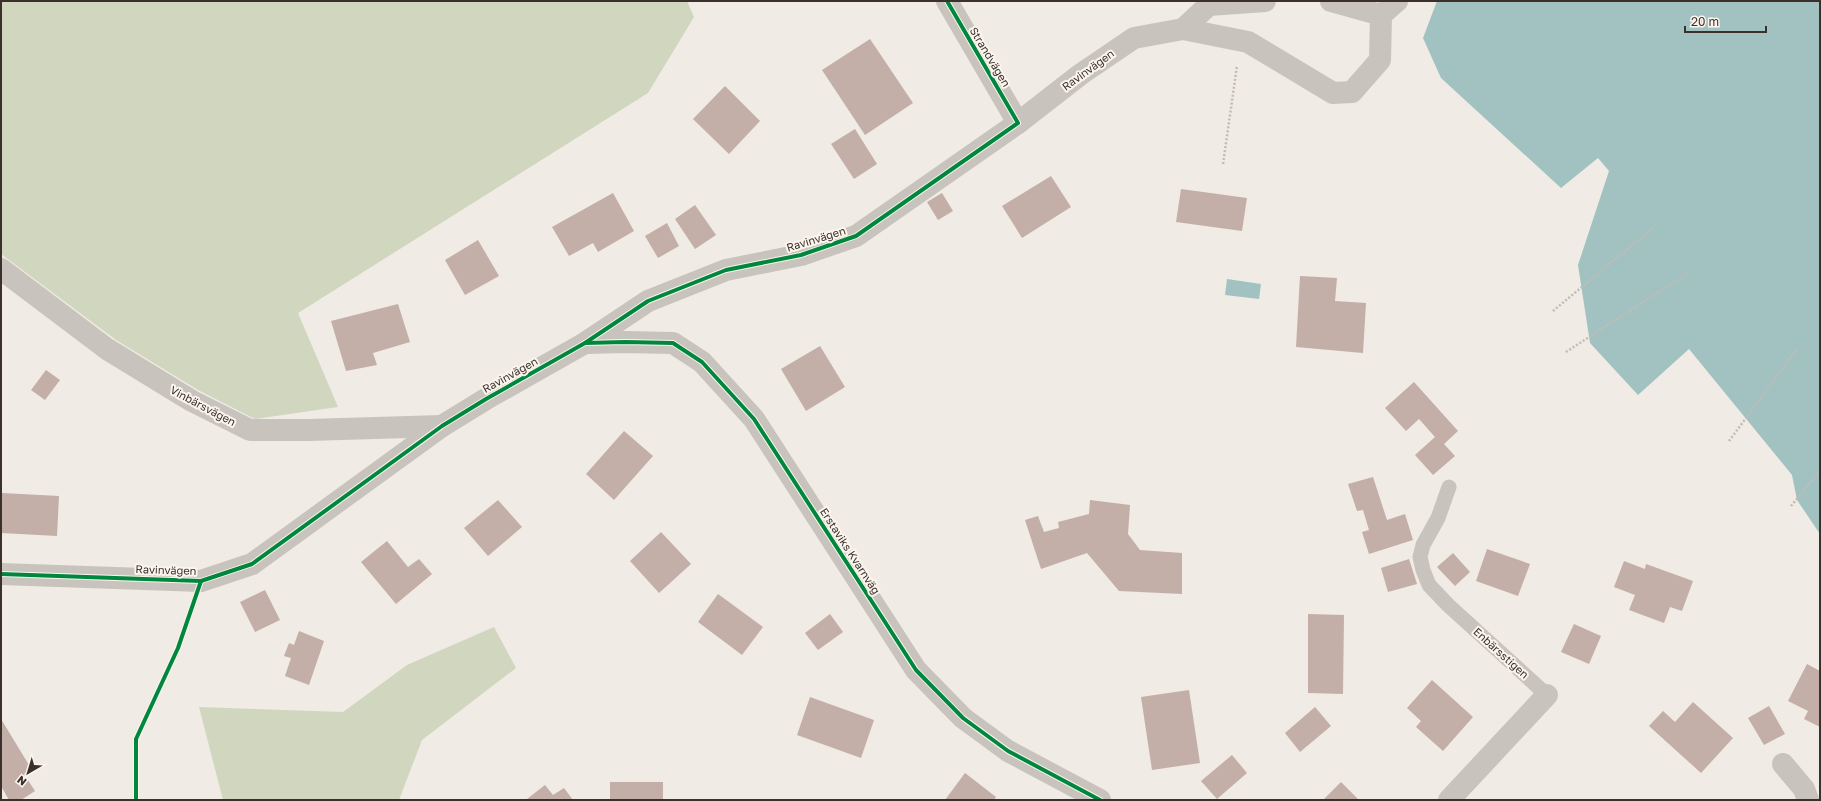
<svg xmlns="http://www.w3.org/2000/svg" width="1821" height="801" font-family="'Golos Text',sans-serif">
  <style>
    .green { fill: #d1d6bf }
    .water { fill: #a1c2c1 }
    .building { fill: #c3afa7 }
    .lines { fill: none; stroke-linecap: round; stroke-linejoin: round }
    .path { stroke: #c2bbb6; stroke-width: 2.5; stroke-dasharray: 2 2; stroke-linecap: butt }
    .lane { stroke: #c9c3be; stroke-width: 15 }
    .street { stroke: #c9c3be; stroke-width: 22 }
    .cycleway-casing { stroke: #fbf5ee; stroke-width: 6 }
    .cycleway { stroke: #00873e; stroke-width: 4 }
    .labels { text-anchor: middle; stroke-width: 4; stroke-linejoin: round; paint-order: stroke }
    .street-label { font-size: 11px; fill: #3b302b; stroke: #fbf5ee }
  </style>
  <rect width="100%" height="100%" fill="#f0ebe5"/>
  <g class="green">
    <path d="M1,1H687L694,17L648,93L298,313L338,407L255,419L198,390L116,340L1,254Z"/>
    <path d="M494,627L516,668L422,740L399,800H223L199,707L343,712L407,665Z"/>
  </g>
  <g class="water">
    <path d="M1437,1H1820V534L1797,500L1792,475L1689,349L1638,395L1590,343L1578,265L1609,171L1598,158L1561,188L1441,78L1423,38Z"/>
    <path d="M1227,279L1261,284L1259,299L1225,295Z"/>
  </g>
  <g class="building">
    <path d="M870,39L913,103L865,135L822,70Z"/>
    <path d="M725,86L760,121L729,154L693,119Z"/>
    <path d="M855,129L877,164L854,179L831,144Z"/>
    <path d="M1051,176L1071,207L1022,238L1002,206Z"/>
    <path d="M1181,189L1247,198L1242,231L1176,222Z"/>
    <path d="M613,193L634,231L598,252L593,243L569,256L552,227Z"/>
    <path d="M942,193L953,211L938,220L927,202Z"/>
    <path d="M695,205L716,235L695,249L675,219Z"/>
    <path d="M667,223L679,246L658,258L645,236Z"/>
    <path d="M478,240L499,276L465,295L445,260Z"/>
    <path d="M1300,276L1337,278L1335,301L1366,303L1363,353L1296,347Z"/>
    <path d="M398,304L410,342L373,353L377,365L346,371L331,321Z"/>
    <path d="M820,346L845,387L806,411L781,369Z"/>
    <path d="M46,370L60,380L45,400L31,390Z"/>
    <path d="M1414,382L1458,431L1444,444L1455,456L1433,475L1415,455L1435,437L1419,419L1406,431L1385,408Z"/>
    <path d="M624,431L653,456L614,500L586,474Z"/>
    <path d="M1373,477L1387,520L1405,514L1413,540L1369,554L1362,532L1369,530L1363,510L1357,511L1348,484Z"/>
    <path d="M2,493L59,496L57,536L1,533Z"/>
    <path d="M498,500L522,527L488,556L464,528Z"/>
    <path d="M1090,500L1130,505L1128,534L1140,550L1182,553V594L1119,591L1087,553L1041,569L1025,520L1038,516L1044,532L1059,528L1058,522L1089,514Z"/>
    <path d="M661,532L691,564L659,593L630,561Z"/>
    <path d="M387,541L408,567L419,559L432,574L396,604L361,562Z"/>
    <path d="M1487,549L1530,564L1518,596L1476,581Z"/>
    <path d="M1453,553L1470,572L1455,586L1437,567Z"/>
    <path d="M1409,559L1417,584L1388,592L1381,568Z"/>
    <path d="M1624,561L1645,569L1646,564L1693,581L1682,611L1670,607L1664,623L1629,610L1635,595L1614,587Z"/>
    <path d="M265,590L280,620L255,632L240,602Z"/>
    <path d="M718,594L763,627L742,655L698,622Z"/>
    <path d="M830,614L843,632L818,650L805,633Z"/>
    <path d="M1308,614L1344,615L1343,694L1308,693Z"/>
    <path d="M1574,624L1601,636L1589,664L1561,652Z"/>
    <path d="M299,631L324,641L309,685L285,676L291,658L284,656L289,643L294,645Z"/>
    <path d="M1807,664L1820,671V727L1804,719L1808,711L1788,701Z"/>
    <path d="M1432,680L1473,717L1443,751L1416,727L1421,721L1407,708Z"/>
    <path d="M1189,690L1200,763L1152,770L1141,697Z"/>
    <path d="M810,697L874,720L861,758L797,735Z"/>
    <path d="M1693,702L1733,738L1701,773L1649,726L1663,711L1675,722Z"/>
    <path d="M1769,706L1785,734L1764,745L1748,718Z"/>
    <path d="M1315,707L1331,726L1300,752L1285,733Z"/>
    <path d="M1,719L32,770L24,774L35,791L21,800H9L1,786Z"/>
    <path d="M1232,755L1247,773L1217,799L1201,781Z"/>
    <path d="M965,773L996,797L994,800H945Z"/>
    <rect x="610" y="782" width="53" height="18"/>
    <path d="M1341,782L1359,800H1323Z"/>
    <path d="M545,785L553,795L564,788L573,800H528L527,799Z"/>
  </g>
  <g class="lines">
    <g class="path">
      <path d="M1223,164L1237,66"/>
      <path d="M1553,311L1654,227"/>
      <path d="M1566,352L1688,273"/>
      <path d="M1729,441L1797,349"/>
      <path d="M1791,506L1820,471"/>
    </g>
    <path class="lane" d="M1449,487L1438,518L1423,545L1420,557L1423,570L1429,585L1448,605L1547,695"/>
    <g class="street">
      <path d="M947,1L1018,123"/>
      <path d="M1381,15L1397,1"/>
      <path d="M1183,29L1209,5L1265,1"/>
      <path d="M1,269L107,349L192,401L250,430H308L442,426"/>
      <path d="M585,343L625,342L673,343L702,362L754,419L916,670L963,718L1008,751L1100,800"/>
      <path d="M1,574L201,581L252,564L442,426L486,399L585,343L648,301L726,270L801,255L856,236L1018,123L1081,74L1134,38L1183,29L1248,42L1333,93L1352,92L1380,60L1381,15L1331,1"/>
      <path d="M1783,764L1804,789L1808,800"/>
      <path d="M1449,800L1547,695"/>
    </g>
    <defs>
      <g id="cycleway">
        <path d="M585,343L625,342L673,343L702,362L754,419L916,670L963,718L1008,751L1100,800"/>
        <path d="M1,574L201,581L252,564L442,426L486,399L585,343L648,301L726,270L801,255L856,236L1018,123L947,1"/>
        <path d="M136,800V739L178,648L201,581"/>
      </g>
    </defs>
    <use href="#cycleway" class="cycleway-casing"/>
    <use href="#cycleway" class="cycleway"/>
  </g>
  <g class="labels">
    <g class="street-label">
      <text transform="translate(990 57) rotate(59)" y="4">Strandvägen</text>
      <text transform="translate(1088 70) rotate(-36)" y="4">Ravinvägen</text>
      <text transform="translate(816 239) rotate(-17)" y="4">Ravinvägen</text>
      <text transform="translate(510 375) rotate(-29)" y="4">Ravinvägen</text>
      <text transform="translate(203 406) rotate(28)" y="4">Vinbärsvägen</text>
      <text transform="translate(850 551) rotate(57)" y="4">Erstaviks Kvarnväg</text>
      <text transform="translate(166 570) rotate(2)" y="4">Ravinvägen</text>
      <text transform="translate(1501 653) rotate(42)" y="4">Enbärsstigen</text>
    </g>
  </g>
  <rect width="1821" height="801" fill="none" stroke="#3b302b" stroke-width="4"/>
  <g transform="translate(28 773) rotate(218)" stroke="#fbf5ee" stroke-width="3" paint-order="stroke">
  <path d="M0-3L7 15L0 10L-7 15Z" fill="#3b302b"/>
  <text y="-6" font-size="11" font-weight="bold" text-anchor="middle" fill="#3b302b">N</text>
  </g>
  <path d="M1685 26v6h81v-6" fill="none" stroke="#3b302b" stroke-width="2"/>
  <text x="1691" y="26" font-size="12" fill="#3b302b" stroke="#fbf5ee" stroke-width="3" paint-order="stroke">20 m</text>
</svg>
